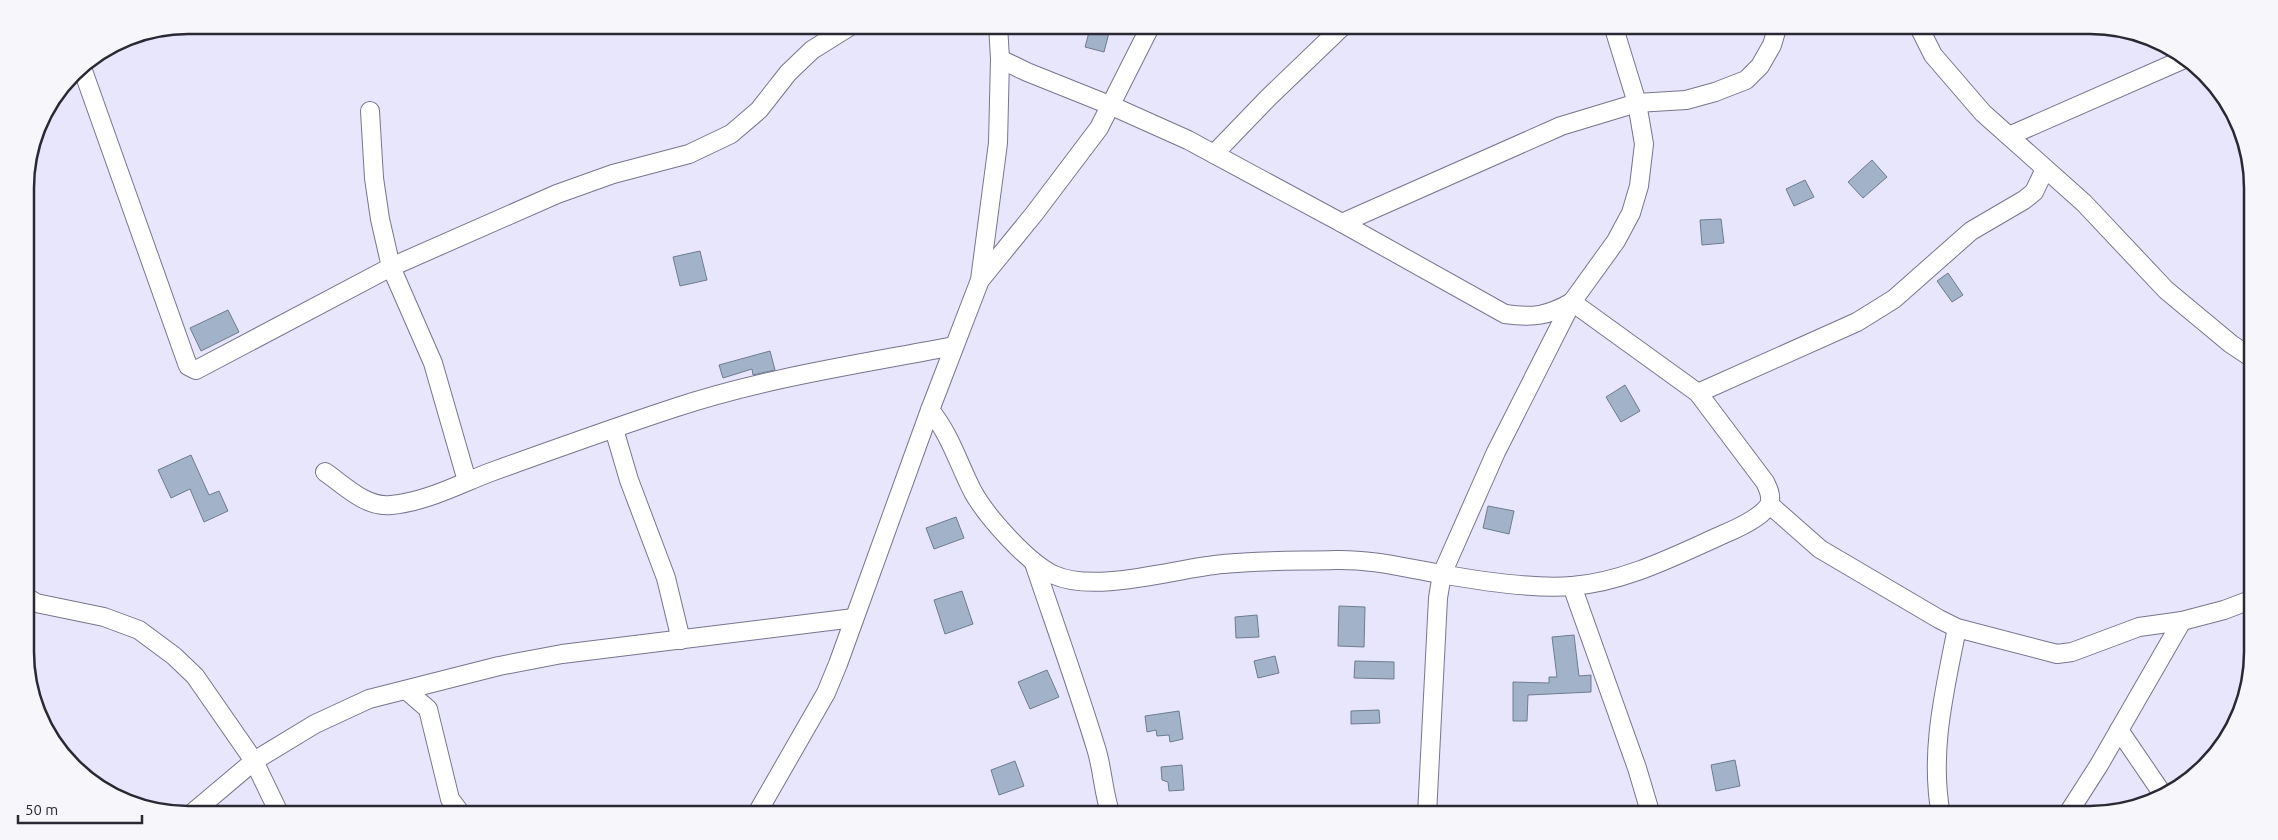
<svg xmlns="http://www.w3.org/2000/svg" width="2278" height="840" font-family="Ubuntu,sans-serif">
  <style>
    .building { fill: #a2b2c8; stroke: #6d7c91 }
    .lines { fill: none; stroke-linecap: round; stroke-linejoin: round }
    .minor-casing { stroke: #77758d; stroke-width: 20 }
    .minor { stroke: #fff; stroke-width: 18 }
    .rim { fill: none; stroke: #2a2933; stroke-width: 2.5 }
  </style>
  <rect width="100%" height="100%" fill="#e8e6fc"/>
  <g class="building">
    <path d="M1091,25H1111L1104,52L1085,47Z"/>
    <path d="M1872,160L1887,177L1863,198L1848,182Z"/>
    <path d="M1805,180L1814,197L1794,206L1786,189Z"/>
    <path d="M1721,219L1724,243L1702,245L1700,220Z"/>
    <path d="M700,251L707,280L680,286L673,257Z"/>
    <path d="M1948,273L1963,295L1952,302L1937,281Z"/>
    <path d="M228,310L239,332L201,351L190,328Z"/>
    <path d="M770,351L775,370L753,375L752,369L723,378L719,365Z"/>
    <path d="M1625,385L1640,411L1621,422L1606,397Z"/>
    <path d="M191,455L209,495L219,491L228,511L204,522L190,489L171,498L158,470Z"/>
    <path d="M1488,506L1514,511L1509,534L1483,528Z"/>
    <path d="M956,517L964,538L934,549L926,528Z"/>
    <path d="M962,591L973,624L945,634L934,600Z"/>
    <path d="M1339,606L1365,607L1364,647L1338,646Z"/>
    <path d="M1257,615L1259,637L1236,638L1235,617Z"/>
    <path d="M1574,635L1579,676L1591,675V692L1528,695L1527,721H1513V682L1549,683V677H1557L1552,637Z"/>
    <path d="M1275,656L1279,673L1258,678L1254,661Z"/>
    <path d="M1355,661L1394,662V679L1354,678Z"/>
    <path d="M1047,670L1059,697L1030,709L1018,682Z"/>
    <path d="M1379,710L1380,723L1351,724V711Z"/>
    <path d="M1179,711L1183,739L1170,742L1169,735L1157,736L1156,730L1147,732L1145,716Z"/>
    <path d="M1735,760L1740,786L1716,791L1711,765Z"/>
    <path d="M1015,761L1024,786L999,795L991,770Z"/>
    <path d="M1182,765L1184,790L1169,791L1168,782L1162,780L1161,767Z"/>
  </g>
  <g class="lines">
    <defs>
      <g id="minor">
        <path d="M1918,25L1933,55L1983,113L2084,203L2166,290L2231,344L2252,358"/>
        <path d="M81,65L188,366L196,370L391,267L557,194L613,174L689,154L731,134L759,110L788,73L812,50L852,25"/>
        <path d="M370,111L374,178L380,219L391,267L433,363L467,481"/>
        <path d="M2009,136L2182,60"/>
        <path d="M1214,154L1269,97L1344,25"/>
        <path d="M1342,223L1561,126L1637,103L1686,100L1715,92L1746,80L1760,66L1772,45L1778,25"/>
        <path d="M981,279L1034,214L1099,128L1151,25"/>
        <path d="M1698,393L1857,322L1894,299L1971,231L2024,200L2034,192L2045,169"/>
        <path d="M930,410C951,436 958,463 973,492C987,517 1028,563 1054,575C1097,594 1176,568 1223,564C1260,560 1298,561 1335,560C1372,559 1405,568 1441,574C1480,581 1534,589 1572,586C1625,582 1677,555 1724,534C1736,529 1769,514 1770,501C1771,494 1768,488 1765,482L1698,393L1572,302C1548,316 1533,318 1505,314L1342,223L1188,140L1112,106L1027,72L1000,59"/>
        <path d="M614,429L629,480L666,578L681,640"/>
        <path d="M325,472C344,485 366,508 391,505C426,502 459,484 491,472C552,450 613,428 674,408C764,378 860,364 954,346"/>
        <path d="M1770,505L1820,549L1939,619L1957,628L2057,654L2072,652L2139,627L2182,621L2224,610L2253,599"/>
        <path d="M1034,563C1055,625 1077,686 1096,748C1103,770 1103,793 1111,815"/>
        <path d="M1572,586L1637,768L1651,815"/>
        <path d="M28,598L36,603L104,617L139,630L174,656L195,676L254,761L280,815"/>
        <path d="M406,690L428,709L450,799L462,815"/>
        <path d="M2119,730L2164,796"/>
        <path d="M190,815L254,761L315,724L369,699L499,666L562,654L854,618"/>
        <path d="M756,815L826,693L838,664L930,410L980,280L998,143L1000,59L998,25"/>
        <path d="M1427,815L1438,598L1442,574L1496,452L1572,302L1616,241L1631,213L1639,186L1644,144L1637,103L1613,25"/>
        <path d="M1941,815C1929,752 1945,689 1957,628"/>
        <path d="M2067,815L2099,765L2182,621"/>
      </g>
    </defs>
    <use href="#minor" class="minor-casing"/>
    <use href="#minor" class="minor"/>
  </g>
  <path d="M0 0H2278V840H0ZM188 34H2090A154 154 0 0 1 2244 188V652A154 154 0 0 1 2090 806H188A154 154 0 0 1 34 652V188A154 154 0 0 1 188 34Z" fill="#f6f6fb" fill-rule="evenodd"/>
  <path class="rim" d="M188 34H2090A154 154 0 0 1 2244 188V652A154 154 0 0 1 2090 806H188A154 154 0 0 1 34 652V188A154 154 0 0 1 188 34Z"/>
  <path d="M18 815v8h124v-8" fill="none" stroke="#2a2933" stroke-width="2.5"/>
  <text x="25" y="815" font-size="15" fill="#2a2933" stroke="#f6f6fb" stroke-width="4" paint-order="stroke">50 m</text>
</svg>
